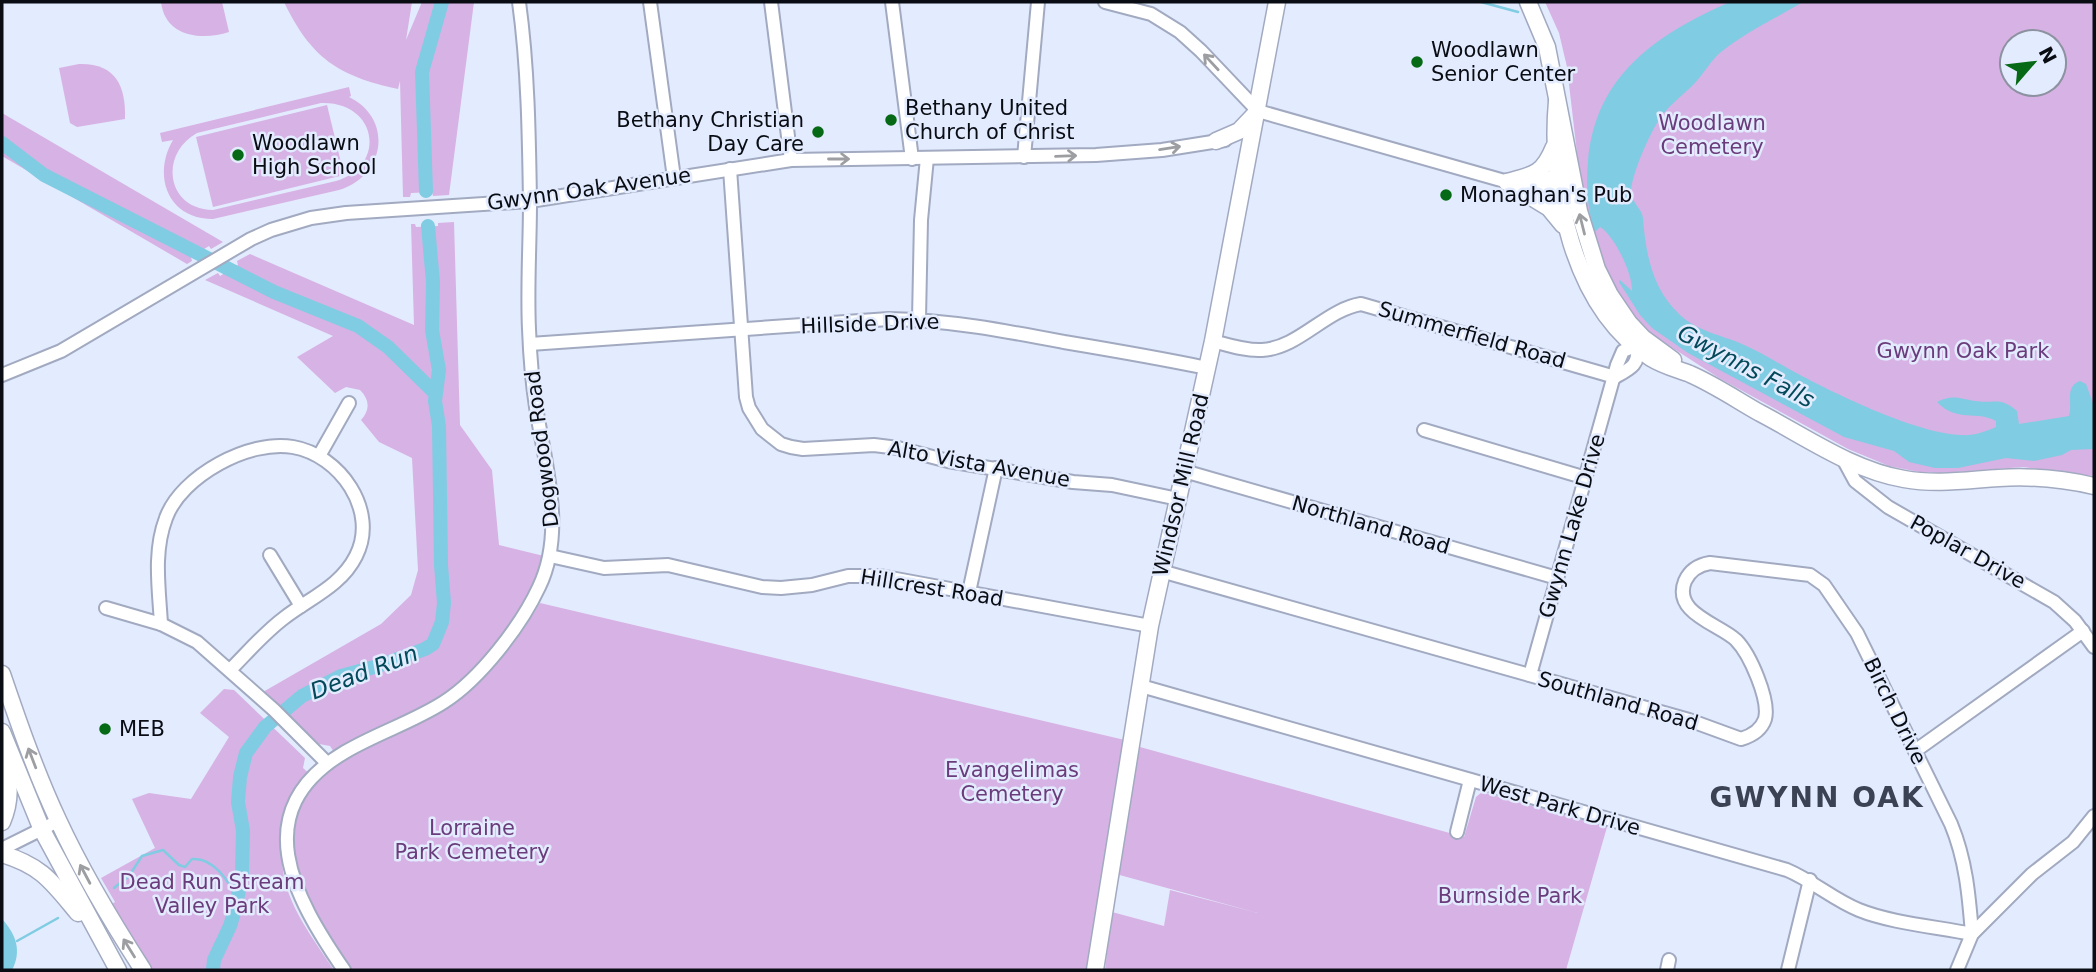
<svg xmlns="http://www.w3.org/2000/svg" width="2096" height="972" font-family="'DejaVu Sans',sans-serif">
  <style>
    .green { fill: #d7b2e4; fill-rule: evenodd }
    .water { fill: #80cce2 }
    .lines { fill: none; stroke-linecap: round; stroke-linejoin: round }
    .stream { stroke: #80cce2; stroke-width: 2.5 }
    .river { stroke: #80cce2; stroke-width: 14 }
    .minor-casing { stroke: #a1aac0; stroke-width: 16 }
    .major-casing { stroke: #a1aac0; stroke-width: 19 }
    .minor { stroke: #fff; stroke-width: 12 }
    .major { stroke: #fff; stroke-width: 16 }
    .oneway { stroke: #9d9ea1 }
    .poi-dot { fill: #056915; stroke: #e3ebfe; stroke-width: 2.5 }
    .labels { text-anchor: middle; stroke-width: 5; stroke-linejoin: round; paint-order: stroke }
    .poi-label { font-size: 21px; fill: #090c13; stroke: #e3ebfe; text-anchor: start }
    .park-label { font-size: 21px; fill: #6b3c7b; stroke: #e3ebfe }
    .street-label { font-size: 21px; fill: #090c13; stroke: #e3ebfe }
    .water-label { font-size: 23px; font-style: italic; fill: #024959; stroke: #e3ebfe }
    .district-label { font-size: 28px; font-weight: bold; letter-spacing: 2px; fill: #3b4254; stroke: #e3ebfe }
  </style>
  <rect width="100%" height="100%" fill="#e3ebfe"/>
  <g class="green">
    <path d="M161,2H222L229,32C202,41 165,37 161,2Z"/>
    <path d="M284,2H412L406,40L422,2H474L449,195L433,196L432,192L411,193L410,197H403L400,81L398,89C338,76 311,58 284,2Z"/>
    <path d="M1545,2H2094V476L2023,467L1941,473L1919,472L1889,466L1848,449L1719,378L1648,332L1636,319L1617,291L1601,260L1589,220L1577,153L1567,67L1559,33ZM2012,42H2054V84H2012Z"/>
    <path d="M79,64C115,63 126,85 125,119L77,127L70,123L59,68Z"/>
    <path d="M349,87L351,96L349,97C394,119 385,176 339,190L213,219C168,219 152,176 173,140L162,142L160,133ZM321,103C377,101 388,165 336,181L213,210C166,209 159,154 197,133Z"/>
    <path d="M327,105L344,175L213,207L196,137Z"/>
    <path d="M2,113L223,242L211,249L209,246L191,257L192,261L187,264L2,156Z"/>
    <path d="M454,222L460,425L492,470L499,545L548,557L533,598L467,686L336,755L330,746L319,744L263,692L381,624L411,595L418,570L412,458L379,442L361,420C370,410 370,400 360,390L346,387L335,393L297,357L333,336L205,280L218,273L220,276L238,265L237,261L250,254L414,325L411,224H415L416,227L438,226V223Z"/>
    <path d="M540,603L1129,741L1091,970H350C306,908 257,830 329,767C338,759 352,754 362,749C384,737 407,726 429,714C439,708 452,704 462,697C494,673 520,637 540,603Z"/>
    <path d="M224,689L234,690L305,758L303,768L312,776C304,791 290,808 286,824C270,885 303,923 334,970H151L110,905L115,902L101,878L155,848L132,799L149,793L191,799L229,737L200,713Z"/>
    <path d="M1140,747L1464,837L1476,797L1482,792L1607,827L1566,970H1105L1112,912L1164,926L1170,890L1258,913L1116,874Z"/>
  </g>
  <g class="water">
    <path d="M1730,2H1803C1776,18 1746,32 1721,52C1710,61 1704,74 1694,84C1684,94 1673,102 1664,113C1652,127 1632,173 1631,191C1631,203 1643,209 1643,219C1646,254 1652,289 1680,315C1697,331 1721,335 1742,344C1758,351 1773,360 1789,369C1831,392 1914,433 1961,435C1974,436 1984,432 1996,427V421C1977,410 1957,423 1937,402C1954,394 1959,399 1975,401C1994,404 2000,396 2017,411L2019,424L2069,416C2073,403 2064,387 2080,381L2086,384L2094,406V449L2071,450L2062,455L2034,461L2006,458L1958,468H1935L1909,462L1894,451L1844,437L1688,353L1652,328L1640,315L1619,282L1620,280L1632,291C1633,274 1614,235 1600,227L1595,232C1587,209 1586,185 1588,162C1595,75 1657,34 1730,2Z"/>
    <path d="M2,919C16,934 22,951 12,970H2Z"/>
  </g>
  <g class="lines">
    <g class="stream">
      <path d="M1481,2L1518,12"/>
      <path d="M114,888L129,876L142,856L163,850L179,865L185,867L192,859C213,857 229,881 237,899"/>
      <path d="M17,941L58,918"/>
    </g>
    <g class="river">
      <path d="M2,143L44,175L274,292L358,326L388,347L435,393"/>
      <path d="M426,191L422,72L442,2"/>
      <path d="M213,970L214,960L230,926L236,906L242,873L243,831L238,802L240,777L246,753L265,727L302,696L341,676L378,666L425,649L433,644L442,622L444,603L441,565L439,426L435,401L439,370L432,330L433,282L428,226"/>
    </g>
    <defs>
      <g id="minor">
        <path d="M650,2L674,178"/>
        <path d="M771,2L791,160"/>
        <path d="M892,2L912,159"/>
        <path d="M1105,2L1151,14L1180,32L1201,51L1258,111L1522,186H1568"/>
        <path d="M1024,157L1038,2"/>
        <path d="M730,169L746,397L749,408L762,429L781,444L791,447L803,449L874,445L898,448L948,461L1073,482L1112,485L1178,499"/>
        <path d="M1525,180L1566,176"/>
        <path d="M919,319L921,220L927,158"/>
        <path d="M1213,341C1228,345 1246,351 1262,350C1299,348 1325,310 1361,304L1615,377"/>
        <path d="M530,344L889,319C949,320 1006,331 1064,342C1112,350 1159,358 1207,368"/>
        <path d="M2,375L61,351L251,239L271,230L311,218L346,213L530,201L791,160L1096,155L1162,150L1225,140"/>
        <path d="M1615,377C1630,369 1641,364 1636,346"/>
        <path d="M1424,430L1586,478"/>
        <path d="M319,456L349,403"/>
        <path d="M1842,457L1855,481L1888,507L2054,602L2075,621L2094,647"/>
        <path d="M1184,471L1557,578"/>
        <path d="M270,555L301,606"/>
        <path d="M550,556L604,568L668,565L762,587L781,588L812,585L848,576H880L1150,626"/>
        <path d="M1161,571L1689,720L1741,739C1751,736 1761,731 1765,719C1770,700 1750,654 1736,640C1719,624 1672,613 1685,581C1690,570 1698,565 1710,563L1810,575L1824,585L1857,633L1951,824C1966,860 1969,896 1972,934"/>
        <path d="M969,592L996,468"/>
        <path d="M106,608L161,624L197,642L274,710L327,763"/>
        <path d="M161,624C159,588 153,552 166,518C181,476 250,439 293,447C340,455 379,511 356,556C341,586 310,598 284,618C264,633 248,652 230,670"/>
        <path d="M1530,675L1617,365L1623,351L1636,346L1641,341"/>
        <path d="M1141,686L1787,870C1813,881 1834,900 1859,910C1891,923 1938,927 1972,934"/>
        <path d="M1915,751L2083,631"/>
        <path d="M1457,832L1470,780"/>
        <path d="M2,849L58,821"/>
        <path d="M344,970C294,897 245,811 345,752C377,733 413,722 444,702C480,679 521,626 539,587C566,531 545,465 536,407C532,381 530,355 529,329C527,287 530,244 530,202C529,136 528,67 519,2"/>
        <path d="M1667,970L1669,960"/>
        <path d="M1788,970L1810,880"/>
        <path d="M1957,970L1972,934L2032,874L2073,842L2094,816"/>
      </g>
      <g id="major">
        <path d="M1528,2L1547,47L1579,211L1597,269L1610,295L1629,323L1643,338L1673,360"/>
        <path d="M1557,101C1549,188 1572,307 1651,358C1664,366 1677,369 1690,374C1715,385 1737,400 1760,413C1806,437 1852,470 1904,479C1936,485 1967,480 1999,478C2030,476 2064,479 2094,486"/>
        <path d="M1216,141L1239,131L1258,111"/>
        <path d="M1507,182L1549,208L1563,225"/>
        <path d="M1507,182C1534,175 1543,174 1554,147"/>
        <path d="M2,674C19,724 36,773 58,820C82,872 112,922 143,970"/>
        <path d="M2,732L42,830L118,970"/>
        <path d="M2,822C11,801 10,783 4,761"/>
        <path d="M2,854C42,866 52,882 78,913"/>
        <path d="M1095,970L1150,626L1213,341L1277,2"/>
      </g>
    </defs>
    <use href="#minor" class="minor-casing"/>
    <use href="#major" class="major-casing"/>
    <use href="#minor" class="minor"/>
    <use href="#major" class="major"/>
  </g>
  <defs><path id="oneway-shaft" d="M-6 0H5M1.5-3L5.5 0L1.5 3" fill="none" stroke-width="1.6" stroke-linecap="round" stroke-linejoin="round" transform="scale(1.75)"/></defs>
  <g class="oneway">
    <use href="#oneway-shaft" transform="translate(1211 62) rotate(-133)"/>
    <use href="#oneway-shaft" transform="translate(1170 148) rotate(-9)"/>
    <use href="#oneway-shaft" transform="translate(1066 156) rotate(-2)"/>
    <use href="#oneway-shaft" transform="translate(839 159)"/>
    <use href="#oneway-shaft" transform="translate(1582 224) rotate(-104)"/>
    <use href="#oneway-shaft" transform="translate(32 758) rotate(-111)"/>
    <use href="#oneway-shaft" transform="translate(85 874) rotate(-118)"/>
    <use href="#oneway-shaft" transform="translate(129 948) rotate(-122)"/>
  </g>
  <g class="poi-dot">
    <circle cx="1417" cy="62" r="7"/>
    <circle cx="891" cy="120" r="7"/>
    <circle cx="818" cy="132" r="7"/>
    <circle cx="238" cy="155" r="7"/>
    <circle cx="1446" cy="195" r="7"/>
    <circle cx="105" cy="729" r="7"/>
  </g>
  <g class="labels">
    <g class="poi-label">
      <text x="1431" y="57">Woodlawn<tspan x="1431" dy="24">Senior Center</tspan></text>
      <text x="905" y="115">Bethany United<tspan x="905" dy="24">Church of Christ</tspan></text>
      <text x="804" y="127" text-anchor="end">Bethany Christian<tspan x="804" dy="24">Day Care</tspan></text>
      <text x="252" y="150">Woodlawn<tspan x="252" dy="24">High School</tspan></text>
      <text x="1460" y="202">Monaghan's Pub</text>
      <text x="119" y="736">MEB</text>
    </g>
    <g class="park-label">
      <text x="1712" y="130">Woodlawn<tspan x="1712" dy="24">Cemetery</tspan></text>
      <text x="1963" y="358">Gwynn Oak Park</text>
      <text x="1012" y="777">Evangelimas<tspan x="1012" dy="24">Cemetery</tspan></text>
      <text x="472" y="835">Lorraine<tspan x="472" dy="24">Park Cemetery</tspan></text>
      <text x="212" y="889">Dead Run Stream<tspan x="212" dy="24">Valley Park</tspan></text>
      <text x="1510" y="903">Burnside Park</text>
    </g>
    <g class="street-label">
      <text transform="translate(589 189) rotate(-8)" y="7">Gwynn Oak Avenue</text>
      <text transform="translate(870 324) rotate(-2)" y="7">Hillside Drive</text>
      <text transform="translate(1472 335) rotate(16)" y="7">Summerfield Road</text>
      <text transform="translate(542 449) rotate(-97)" y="7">Dogwood Road</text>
      <text transform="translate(979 464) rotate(10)" y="7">Alto Vista Avenue</text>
      <text transform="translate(1181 485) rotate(-77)" y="7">Windsor Mill Road</text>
      <text transform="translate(1371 525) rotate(16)" y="7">Northland Road</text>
      <text transform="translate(1572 526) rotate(-74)" y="7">Gwynn Lake Drive</text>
      <text transform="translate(1968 552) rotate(29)" y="7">Poplar Drive</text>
      <text transform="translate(932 588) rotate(9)" y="7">Hillcrest Road</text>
      <text transform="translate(1618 701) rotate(16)" y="7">Southland Road</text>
      <text transform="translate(1895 711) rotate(64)" y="7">Birch Drive</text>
      <text transform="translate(1560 806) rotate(16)" y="7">West Park Drive</text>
    </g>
    <g class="water-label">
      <text transform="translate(1746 366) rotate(28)" y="8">Gwynns Falls</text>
      <text transform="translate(364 672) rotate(-21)" y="8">Dead Run</text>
    </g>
    <g class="district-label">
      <text x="1817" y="807">GWYNN OAK</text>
    </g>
  </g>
  <rect width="2096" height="972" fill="none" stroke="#090c13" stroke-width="7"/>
  <g transform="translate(2033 63) rotate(62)"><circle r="33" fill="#e3ebfe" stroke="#8c92a0" stroke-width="2"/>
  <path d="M0-5L12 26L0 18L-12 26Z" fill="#056915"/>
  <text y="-10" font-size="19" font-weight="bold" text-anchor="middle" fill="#090c13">N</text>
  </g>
</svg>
